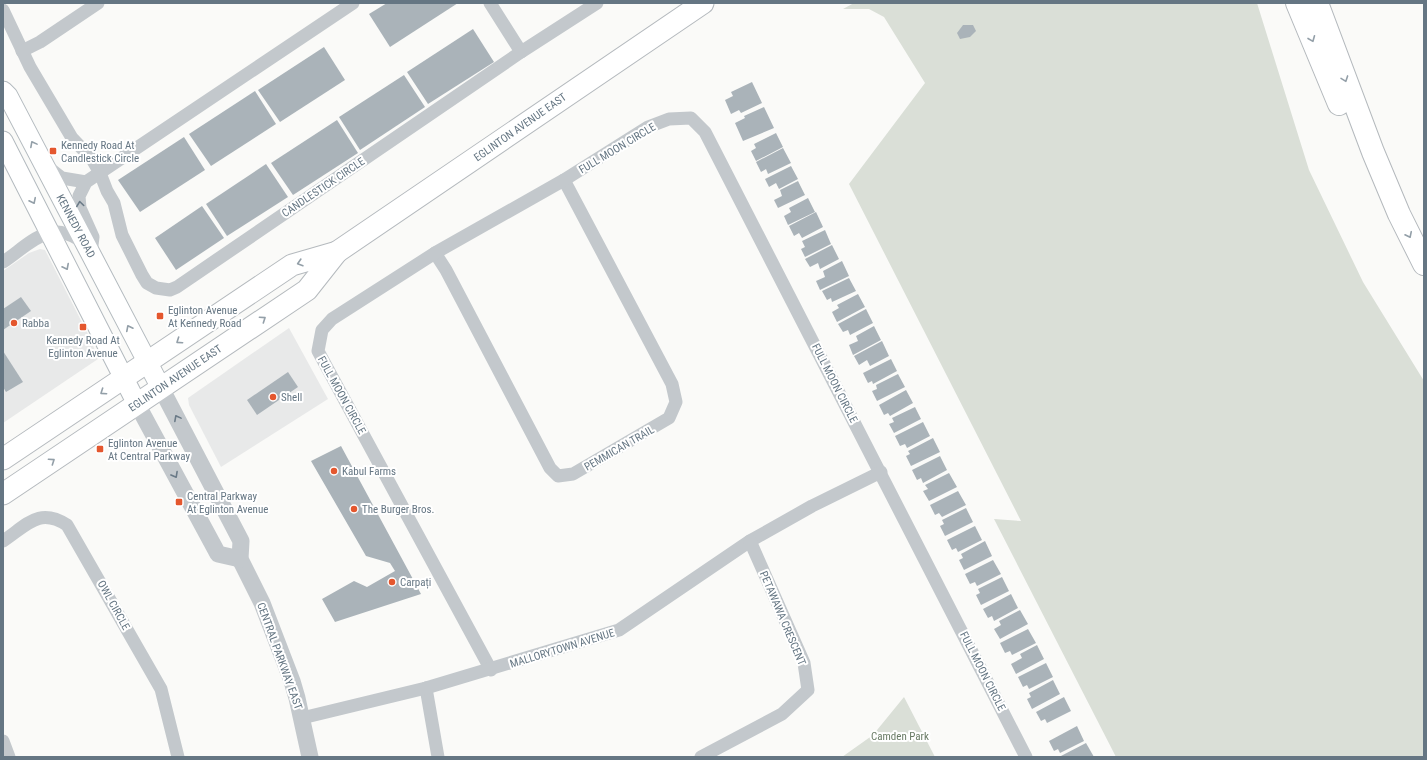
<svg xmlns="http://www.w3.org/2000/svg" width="1427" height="760" font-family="'Roboto Condensed',sans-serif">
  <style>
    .built { fill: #e8e9e9 }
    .green { fill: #dadfd7 }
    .building { fill: #aab3b9 }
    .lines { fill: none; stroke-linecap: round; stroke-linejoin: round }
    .secondary-casing { stroke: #b3babf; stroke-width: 21 }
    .primary-casing { stroke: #b5babe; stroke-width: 23 }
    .motorway-casing { stroke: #b4b9bd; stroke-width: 24 }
    .minor { stroke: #c3c8cc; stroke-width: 13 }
    .tertiary { stroke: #c3c8cc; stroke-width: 17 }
    .secondary { stroke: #fff; stroke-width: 19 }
    .primary { stroke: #fff; stroke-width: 21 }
    .motorway { stroke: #fff; stroke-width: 22 }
    .oneway { stroke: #939fa8 }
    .oneway2 { stroke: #6a7a87 }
    .poi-dot { fill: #e4572e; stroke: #fff; stroke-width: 1.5 }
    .labels { text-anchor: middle; stroke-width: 4; stroke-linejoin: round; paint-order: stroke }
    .street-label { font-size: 11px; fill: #657683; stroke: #fff }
    .poi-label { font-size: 11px; fill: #657683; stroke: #fff; text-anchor: start }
    .park-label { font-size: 11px; fill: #687a64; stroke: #fff }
  </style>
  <rect width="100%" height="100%" fill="#fafaf8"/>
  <g class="built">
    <path d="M40,249L45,250L91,340L98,359L3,423V271L29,253Z"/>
    <path d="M289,328L328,399L221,467L189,405L188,398Z"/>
  </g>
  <g class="green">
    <path d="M854,3H1257L1309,170L1363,282L1424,381V757H1116L994,519L1021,521L849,184L925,83L884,17L869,9H843Z"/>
    <path d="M904,697L935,757H842L873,735Z"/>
  </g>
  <g class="building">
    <path d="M387,3H458L390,47L369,14Z"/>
    <path d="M963,25H973L976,31L970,37L960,39L957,33Z"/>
    <path d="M473,29L494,62L428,104L407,72Z"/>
    <path d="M324,47L345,80L280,122L258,90Z"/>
    <path d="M404,75L425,107L360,150L339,117Z"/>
    <path d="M752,82L762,103L741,113L739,110L731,114L725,100L733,96L731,92Z"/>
    <path d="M255,91L276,124L211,166L189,134Z"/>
    <path d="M764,107L774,128L743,141L735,123L745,118L744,116Z"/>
    <path d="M337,120L358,153L293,195L271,163Z"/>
    <path d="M776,133L783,147L756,161L751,151L756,148L754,144Z"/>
    <path d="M184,137L205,170L140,212L118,180Z"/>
    <path d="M783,148L791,163L768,174L766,169L761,172L756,162Z"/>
    <path d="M266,164L288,197L227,236L206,204Z"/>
    <path d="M791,166L798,179L779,189L776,183L769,187L765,179Z"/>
    <path d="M798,181L805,195L778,208L774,200L782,196L780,190Z"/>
    <path d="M808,198L815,212L788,225L784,216L791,212L789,208Z"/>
    <path d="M202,206L224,238L176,270L155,238Z"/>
    <path d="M816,212L823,227L802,238L799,233L794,236L789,226Z"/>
    <path d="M825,230L831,244L805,257L801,249L805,247L802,241Z"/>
    <path d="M832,245L839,259L820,269L818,263L810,267L805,259Z"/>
    <path d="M842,261L849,276L820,290L816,281L825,277L823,271Z"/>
    <path d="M849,278L856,291L832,302L831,298L827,300L822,291Z"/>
    <path d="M858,294L865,307L837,322L832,312L839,308L837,305Z"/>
    <path d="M21,297L31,311L3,330V309Z"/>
    <path d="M866,309L873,323L850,335L848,330L843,332L838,324Z"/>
    <path d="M874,326L881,340L853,355L849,345L858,341L856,336Z"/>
    <path d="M882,341L889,356L870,366L867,360L859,365L854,356Z"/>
    <path d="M3,351L23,382L6,392L3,387Z"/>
    <path d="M891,359L897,371L873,384L872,381L868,383L863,373Z"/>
    <path d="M288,372L298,387L257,415L247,400Z"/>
    <path d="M898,374L905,387L877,401L872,391L877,389L876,385Z"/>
    <path d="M906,390L913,403L890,416L888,413L884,415L879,405Z"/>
    <path d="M915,407L921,419L894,433L889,424L894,422L892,418Z"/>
    <path d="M923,422L930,436L907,448L905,444L900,446L895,436Z"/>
    <path d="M933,438L940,452L911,466L906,456L910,454L908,451Z"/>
    <path d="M341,446L421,594L335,622L322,599L354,581L367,587L395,571L390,563L366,556L311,461Z"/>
    <path d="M940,456L947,470L923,483L921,478L917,480L912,470Z"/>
    <path d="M949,473L957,487L929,501L923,491L928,489L925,485Z"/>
    <path d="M958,491L966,505L942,517L939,513L935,515L930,505Z"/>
    <path d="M966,508L973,522L945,536L940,526L944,524L942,520Z"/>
    <path d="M975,526L982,540L958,552L956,548L952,550L947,540Z"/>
    <path d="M985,541L992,556L964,570L959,560L963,558L961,554Z"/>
    <path d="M993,560L1001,574L977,586L975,582L970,584L965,574Z"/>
    <path d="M1002,577L1009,591L981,605L976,595L980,593L978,589Z"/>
    <path d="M1011,594L1018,608L994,621L992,616L988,618L983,609Z"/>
    <path d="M1020,610L1028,624L1000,639L994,629L1001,625L999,621Z"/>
    <path d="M1028,629L1036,643L1012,655L1010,651L1005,653L1000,643Z"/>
    <path d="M1037,645L1044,659L1016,674L1011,664L1022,658L1020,654Z"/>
    <path d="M1046,663L1053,677L1029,689L1027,685L1023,687L1018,677Z"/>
    <path d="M1053,680L1060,694L1032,709L1027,699L1031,697L1029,693Z"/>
    <path d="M1064,697L1071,711L1047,723L1045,719L1041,721L1036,712Z"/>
    <path d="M1077,726L1084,741L1060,753L1058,749L1054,751L1049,741Z"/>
    <path d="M1086,743L1094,757H1059Z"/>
  </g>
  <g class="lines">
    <defs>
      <g id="secondary">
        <path d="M3,91L8,96L161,388"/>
        <path d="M3,141L137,404"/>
      </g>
      <g id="primary">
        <path d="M3,459L292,265L337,252L703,3"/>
        <path d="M3,494L307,290L337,252"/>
      </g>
      <g id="motorway">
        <path d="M1297,3L1339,104"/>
        <path d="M1317,3L1373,152L1399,214L1424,264"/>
      </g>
    </defs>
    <use href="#secondary" class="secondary-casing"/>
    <use href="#primary" class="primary-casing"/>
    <use href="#motorway" class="motorway-casing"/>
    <g class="minor">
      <path d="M490,3L521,52"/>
      <path d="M3,10L30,67L72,138L92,159L100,173L107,191L114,203L122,235L142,275L147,283L156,288L170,290L177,287L521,52L597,3"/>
      <path d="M22,51L40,42L98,3"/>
      <path d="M48,167L62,178L86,182"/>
      <path d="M91,253L93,237L80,208L79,196L86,182L353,3"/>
      <path d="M435,253L446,270L550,468L558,476L573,474L669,418L676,402L672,384L564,180"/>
      <path d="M3,262C17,253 32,238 48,233C59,229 77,236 85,245"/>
      <path d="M3,541C27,525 39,507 67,525L161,689L178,757"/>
      <path d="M491,670L318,351L322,330L332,319L435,253L564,180L648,127L669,119L691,118L705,132L1026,757"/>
      <path d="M426,688L438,757"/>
      <path d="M302,718L426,688L619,630L750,541L812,506L881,472"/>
      <path d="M3,741L9,757"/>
      <path d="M701,757L782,714L808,690L804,663L750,541"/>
    </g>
    <g class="tertiary">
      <path d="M161,388L241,541L240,559L262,603L292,681L297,698L310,757"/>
      <path d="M137,404L218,554L240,559"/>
    </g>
    <use href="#secondary" class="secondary"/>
    <use href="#primary" class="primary"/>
    <use href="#motorway" class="motorway"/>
  </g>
  <defs><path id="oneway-chevron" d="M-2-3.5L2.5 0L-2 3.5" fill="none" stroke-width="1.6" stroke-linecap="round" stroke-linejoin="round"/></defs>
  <g class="oneway">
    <use href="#oneway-chevron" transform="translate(1312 39) rotate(68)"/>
    <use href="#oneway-chevron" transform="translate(1345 79) rotate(70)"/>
    <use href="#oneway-chevron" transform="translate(33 144) rotate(-118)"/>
    <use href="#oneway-chevron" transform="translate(33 201) rotate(64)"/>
    <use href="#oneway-chevron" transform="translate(1409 235) rotate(64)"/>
    <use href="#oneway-chevron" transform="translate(300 263) rotate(163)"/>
    <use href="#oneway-chevron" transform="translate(66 267) rotate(63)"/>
    <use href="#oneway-chevron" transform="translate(263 319) rotate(-34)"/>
    <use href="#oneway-chevron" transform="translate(129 328) rotate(-117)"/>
    <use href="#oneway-chevron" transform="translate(179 341) rotate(146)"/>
    <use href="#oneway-chevron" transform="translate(103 392) rotate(146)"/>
    <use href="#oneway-chevron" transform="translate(52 461) rotate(-34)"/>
  </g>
  <g class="oneway2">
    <use href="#oneway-chevron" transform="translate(80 204) rotate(-98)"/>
    <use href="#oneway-chevron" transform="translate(177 418) rotate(-118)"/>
    <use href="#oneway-chevron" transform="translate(175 475) rotate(61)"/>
  </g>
  <g class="poi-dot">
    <rect x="49" y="147" width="8" height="8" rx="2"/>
    <rect x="156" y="312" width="8" height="8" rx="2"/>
    <circle cx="14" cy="323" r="4"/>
    <rect x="79" y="323" width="8" height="8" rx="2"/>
    <circle cx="273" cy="397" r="4"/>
    <rect x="96" y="445" width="8" height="8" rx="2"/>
    <circle cx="334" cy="471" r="4"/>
    <rect x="175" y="498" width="8" height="8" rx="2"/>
    <circle cx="354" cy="509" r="4"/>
    <circle cx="392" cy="582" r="4"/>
  </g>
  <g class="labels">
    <g class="street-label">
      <text transform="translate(520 127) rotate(-35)" y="4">EGLINTON AVENUE EAST</text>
      <text transform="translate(617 148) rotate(-31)" y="4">FULL MOON CIRCLE</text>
      <text transform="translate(323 187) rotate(-34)" y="4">CANDLESTICK CIRCLE</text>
      <text transform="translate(76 226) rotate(62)" y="4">KENNEDY ROAD</text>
      <text transform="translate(175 378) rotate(-34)" y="4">EGLINTON AVENUE EAST</text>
      <text transform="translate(835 383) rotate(63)" y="4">FULL MOON CIRCLE</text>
      <text transform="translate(342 395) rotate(61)" y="4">FULL MOON CIRCLE</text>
      <text transform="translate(619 448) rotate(-30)" y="4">PEMMICAN TRAIL</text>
      <text transform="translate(114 605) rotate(61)" y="4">OWL CIRCLE</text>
      <text transform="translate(783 618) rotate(67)" y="4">PETAWAWA CRESCENT</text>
      <text transform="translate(562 648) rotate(-17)" y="4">MALLORYTOWN AVENUE</text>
      <text transform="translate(280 656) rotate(70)" y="4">CENTRAL PARKWAY EAST</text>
      <text transform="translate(983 671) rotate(63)" y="4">FULL MOON CIRCLE</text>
    </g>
    <g class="poi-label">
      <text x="61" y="149">Kennedy Road At<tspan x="61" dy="13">Candlestick Circle</tspan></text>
      <text x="168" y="314">Eglinton Avenue<tspan x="168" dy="13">At Kennedy Road</tspan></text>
      <text x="22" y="327">Rabba</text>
      <text x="83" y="344" text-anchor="middle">Kennedy Road At<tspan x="83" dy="13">Eglinton Avenue</tspan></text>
      <text x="281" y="401">Shell</text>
      <text x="108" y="447">Eglinton Avenue<tspan x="108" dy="13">At Central Parkway</tspan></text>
      <text x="342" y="475">Kabul Farms</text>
      <text x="187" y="500">Central Parkway<tspan x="187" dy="13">At Eglinton Avenue</tspan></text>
      <text x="362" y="513">The Burger Bros.</text>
      <text x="400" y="586">Carpați</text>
    </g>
    <g class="park-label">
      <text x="900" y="740">Camden Park</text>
    </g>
  </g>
  <rect width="1427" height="760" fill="none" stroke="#657683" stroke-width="8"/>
</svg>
